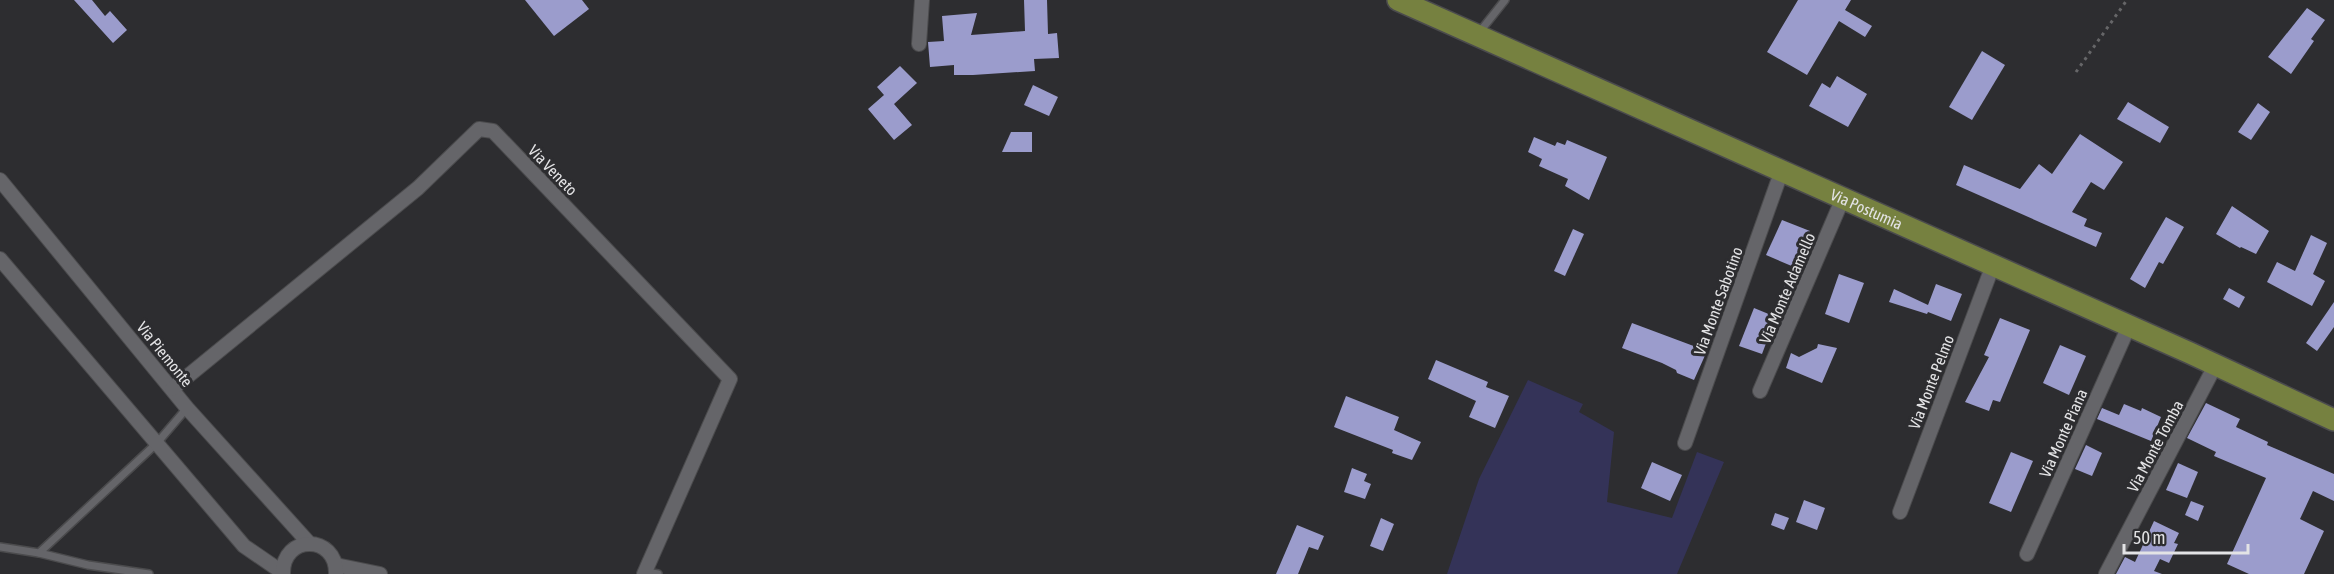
<svg xmlns="http://www.w3.org/2000/svg" width="2334" height="574" font-family="'Asap Condensed',sans-serif">
  <style>
    .green { fill: #343358 }
    .building { fill: #9b9ccc }
    .lines { fill: none; stroke-linecap: round; stroke-linejoin: round }
    .lane-casing { stroke: #4b4b4d; stroke-width: 10 }
    .street-casing { stroke: #4b4b4d; stroke-width: 16 }
    .primary-casing { stroke: #4b4b4d; stroke-width: 24 }
    .path { stroke: #666668; stroke-width: 3; stroke-dasharray: 3 4.5; stroke-linecap: butt }
    .lane { stroke: #656569; stroke-width: 7 }
    .street { stroke: #656569; stroke-width: 14 }
    .primary { stroke: #768140; stroke-width: 21 }
    .labels { text-anchor: middle; stroke-width: 6; stroke-linejoin: round; paint-order: stroke }
    .street-label { font-size: 16px; fill: #e3e3e5; stroke: #2d2d30 }
  </style>
  <rect width="100%" height="100%" fill="#2d2d30"/>
  <path class="green" d="M1528,380L1583,404L1579,412L1614,432L1607,502L1672,518L1697,452L1724,462L1677,574H1447L1479,479Z"/>
  <g class="building">
    <path d="M74,0H92L105,16L110,11L127,30L113,43Z"/>
    <path d="M525,0H582L589,9L554,36Z"/>
    <path d="M1024,0H1047L1048,34L1057,33L1059,58L1034,59L1035,71L973,75H954V65L930,67L928,42L944,41L942,16L977,13L971,35L1025,31Z"/>
    <path d="M1798,0H1851L1845,10L1872,26L1865,37L1839,21L1807,75L1767,52Z"/>
    <path d="M2307,8L2325,20L2311,39L2314,41L2291,74L2268,57Z"/>
    <path d="M1982,51L2005,65L1972,120L1949,107Z"/>
    <path d="M900,66L917,83L894,104L912,125L894,140L868,109L884,95L877,87Z"/>
    <path d="M1837,76L1867,94L1848,127L1809,106L1822,83L1830,88Z"/>
    <path d="M1033,85L1058,97L1049,116L1024,105Z"/>
    <path d="M2128,102L2169,127L2160,143L2117,119Z"/>
    <path d="M2258,103L2270,112L2251,140L2238,132Z"/>
    <path d="M1011,132H1032V152H1002Z"/>
    <path d="M2080,134L2123,162L2104,190L2091,182L2072,212L2087,219L2084,226L2102,233L2096,247L1956,185L1964,165L2020,189L2039,164L2052,174Z"/>
    <path d="M1534,137L1555,146L1557,142L1565,145L1567,140L1607,157L1589,200L1565,186L1568,179L1539,166L1542,159L1528,152Z"/>
    <path d="M2232,206L2269,231L2256,254L2241,247L2240,248L2216,234Z"/>
    <path d="M2166,217L2184,227L2163,264L2159,262L2145,288L2130,279Z"/>
    <path d="M1782,220L1810,231L1794,267L1766,255Z"/>
    <path d="M1573,229L1584,234L1565,276L1554,271Z"/>
    <path d="M2311,235L2327,243L2313,274L2325,281L2312,306L2267,282L2277,262L2295,271Z"/>
    <path d="M1839,274L1864,283L1849,323L1825,314Z"/>
    <path d="M1786,282L1796,285L1788,303L1780,300Z"/>
    <path d="M1936,284L1962,294L1951,321L1928,312L1927,314L1889,302L1894,289L1928,305Z"/>
    <path d="M2229,288L2245,297L2239,308L2223,299Z"/>
    <path d="M2334,302V327L2317,351L2306,343Z"/>
    <path d="M1754,308L1776,317L1762,354L1739,346Z"/>
    <path d="M2000,318L2030,330L2000,402L1993,400L1989,411L1965,402L1989,357L1984,355Z"/>
    <path d="M1632,323L1707,351L1694,380L1677,373L1676,370L1662,363L1622,348Z"/>
    <path d="M1818,344L1837,348L1822,383L1786,368L1791,353L1799,357L1817,348Z"/>
    <path d="M2060,345L2086,356L2069,395L2043,383Z"/>
    <path d="M1436,360L1488,382L1486,387L1509,396L1495,428L1469,417L1476,401L1428,379Z"/>
    <path d="M1346,396L1399,417L1394,430L1421,442L1412,460L1392,453L1393,450L1334,427Z"/>
    <path d="M2206,403L2240,419L2236,427L2268,442L2267,445L2334,474V501L2313,491L2300,519L2324,531L2304,574H2249L2227,564L2266,478L2214,456L2216,452L2187,438Z"/>
    <path d="M2124,404L2141,411L2142,408L2161,417L2151,441L2097,419L2102,408L2119,415Z"/>
    <path d="M2086,445L2102,453L2092,476L2075,469Z"/>
    <path d="M2011,452L2033,461L2011,512L1989,503Z"/>
    <path d="M1652,462L1682,475L1670,501L1641,488Z"/>
    <path d="M2178,463L2198,472L2187,498L2166,490Z"/>
    <path d="M1352,468L1367,474L1364,481L1371,484L1365,499L1344,492Z"/>
    <path d="M1804,500L1825,508L1817,530L1796,522Z"/>
    <path d="M2191,501L2204,506L2198,521L2185,515Z"/>
    <path d="M1775,513L1789,518L1784,530L1771,525Z"/>
    <path d="M1381,518L1394,524L1383,551L1370,546Z"/>
    <path d="M2154,521L2179,533L2174,543L2178,544L2169,563L2160,559L2154,571L2162,574H2116L2125,557L2135,562Z"/>
    <path d="M1297,525L1324,536L1318,550L1309,547L1298,574H1276Z"/>
  </g>
  <g class="lines">
    <defs>
      <g id="lane">
        <path d="M1478,34L1505,0"/>
        <path d="M0,547L39,553L157,443L187,408"/>
        <path d="M39,553L88,565L149,574"/>
        <path d="M646,572L658,574"/>
      </g>
      <g id="street">
        <path d="M919,44L922,0"/>
        <path d="M0,180L187,408L309,543"/>
        <path d="M0,259L244,546L282,572"/>
        <path d="M172,389L418,188L479,129L493,131L730,379L644,574"/>
        <path d="M1760,391L1843,198"/>
        <path d="M1685,443L1782,170"/>
        <path d="M1900,512L1993,265"/>
        <path d="M2027,554L2129,326"/>
        <path d="M336,565L380,574"/>
        <path d="M283,574C282,534 337,534 336,574"/>
        <path d="M2106,574L2216,364"/>
      </g>
      <g id="primary">
        <path id="s1" d="M1398,0L2190,353L2334,420"/>
      </g>
    </defs>
    <use href="#lane" class="lane-casing"/>
    <use href="#street" class="street-casing"/>
    <use href="#primary" class="primary-casing"/>
    <path class="path" d="M2076,72L2127,0"/>
    <use href="#lane" class="lane"/>
    <use href="#street" class="street"/>
    <use href="#primary" class="primary"/>
  </g>
  <g class="labels">
    <g class="street-label">
      <text transform="translate(553 170) rotate(46)" y="6">Via Veneto</text>
      <text dy="6" stroke="none"><textPath href="#s1" startOffset="513">Via Postumia</textPath></text>
      <text transform="translate(1787 288) rotate(-67)" y="6">Via Monte Adamello</text>
      <text transform="translate(1718 301) rotate(-70)" y="6">Via Monte Sabotino</text>
      <text transform="translate(165 354) rotate(51)" y="6">Via Piemonte</text>
      <text transform="translate(1931 382) rotate(-69)" y="6">Via Monte Pelmo</text>
      <text transform="translate(2063 433) rotate(-66)" y="6">Via Monte Piana</text>
      <text transform="translate(2155 446) rotate(-62)" y="6">Via Monte Tomba</text>
    </g>
  </g>
  <path d="M2124 544v9h124v-9" fill="none" stroke="#e3e3e5" stroke-width="3"/>
  <text x="2133" y="544" font-size="18" fill="#e3e3e5" stroke="#2d2d30" stroke-width="4.5" paint-order="stroke">50 m</text>
</svg>
